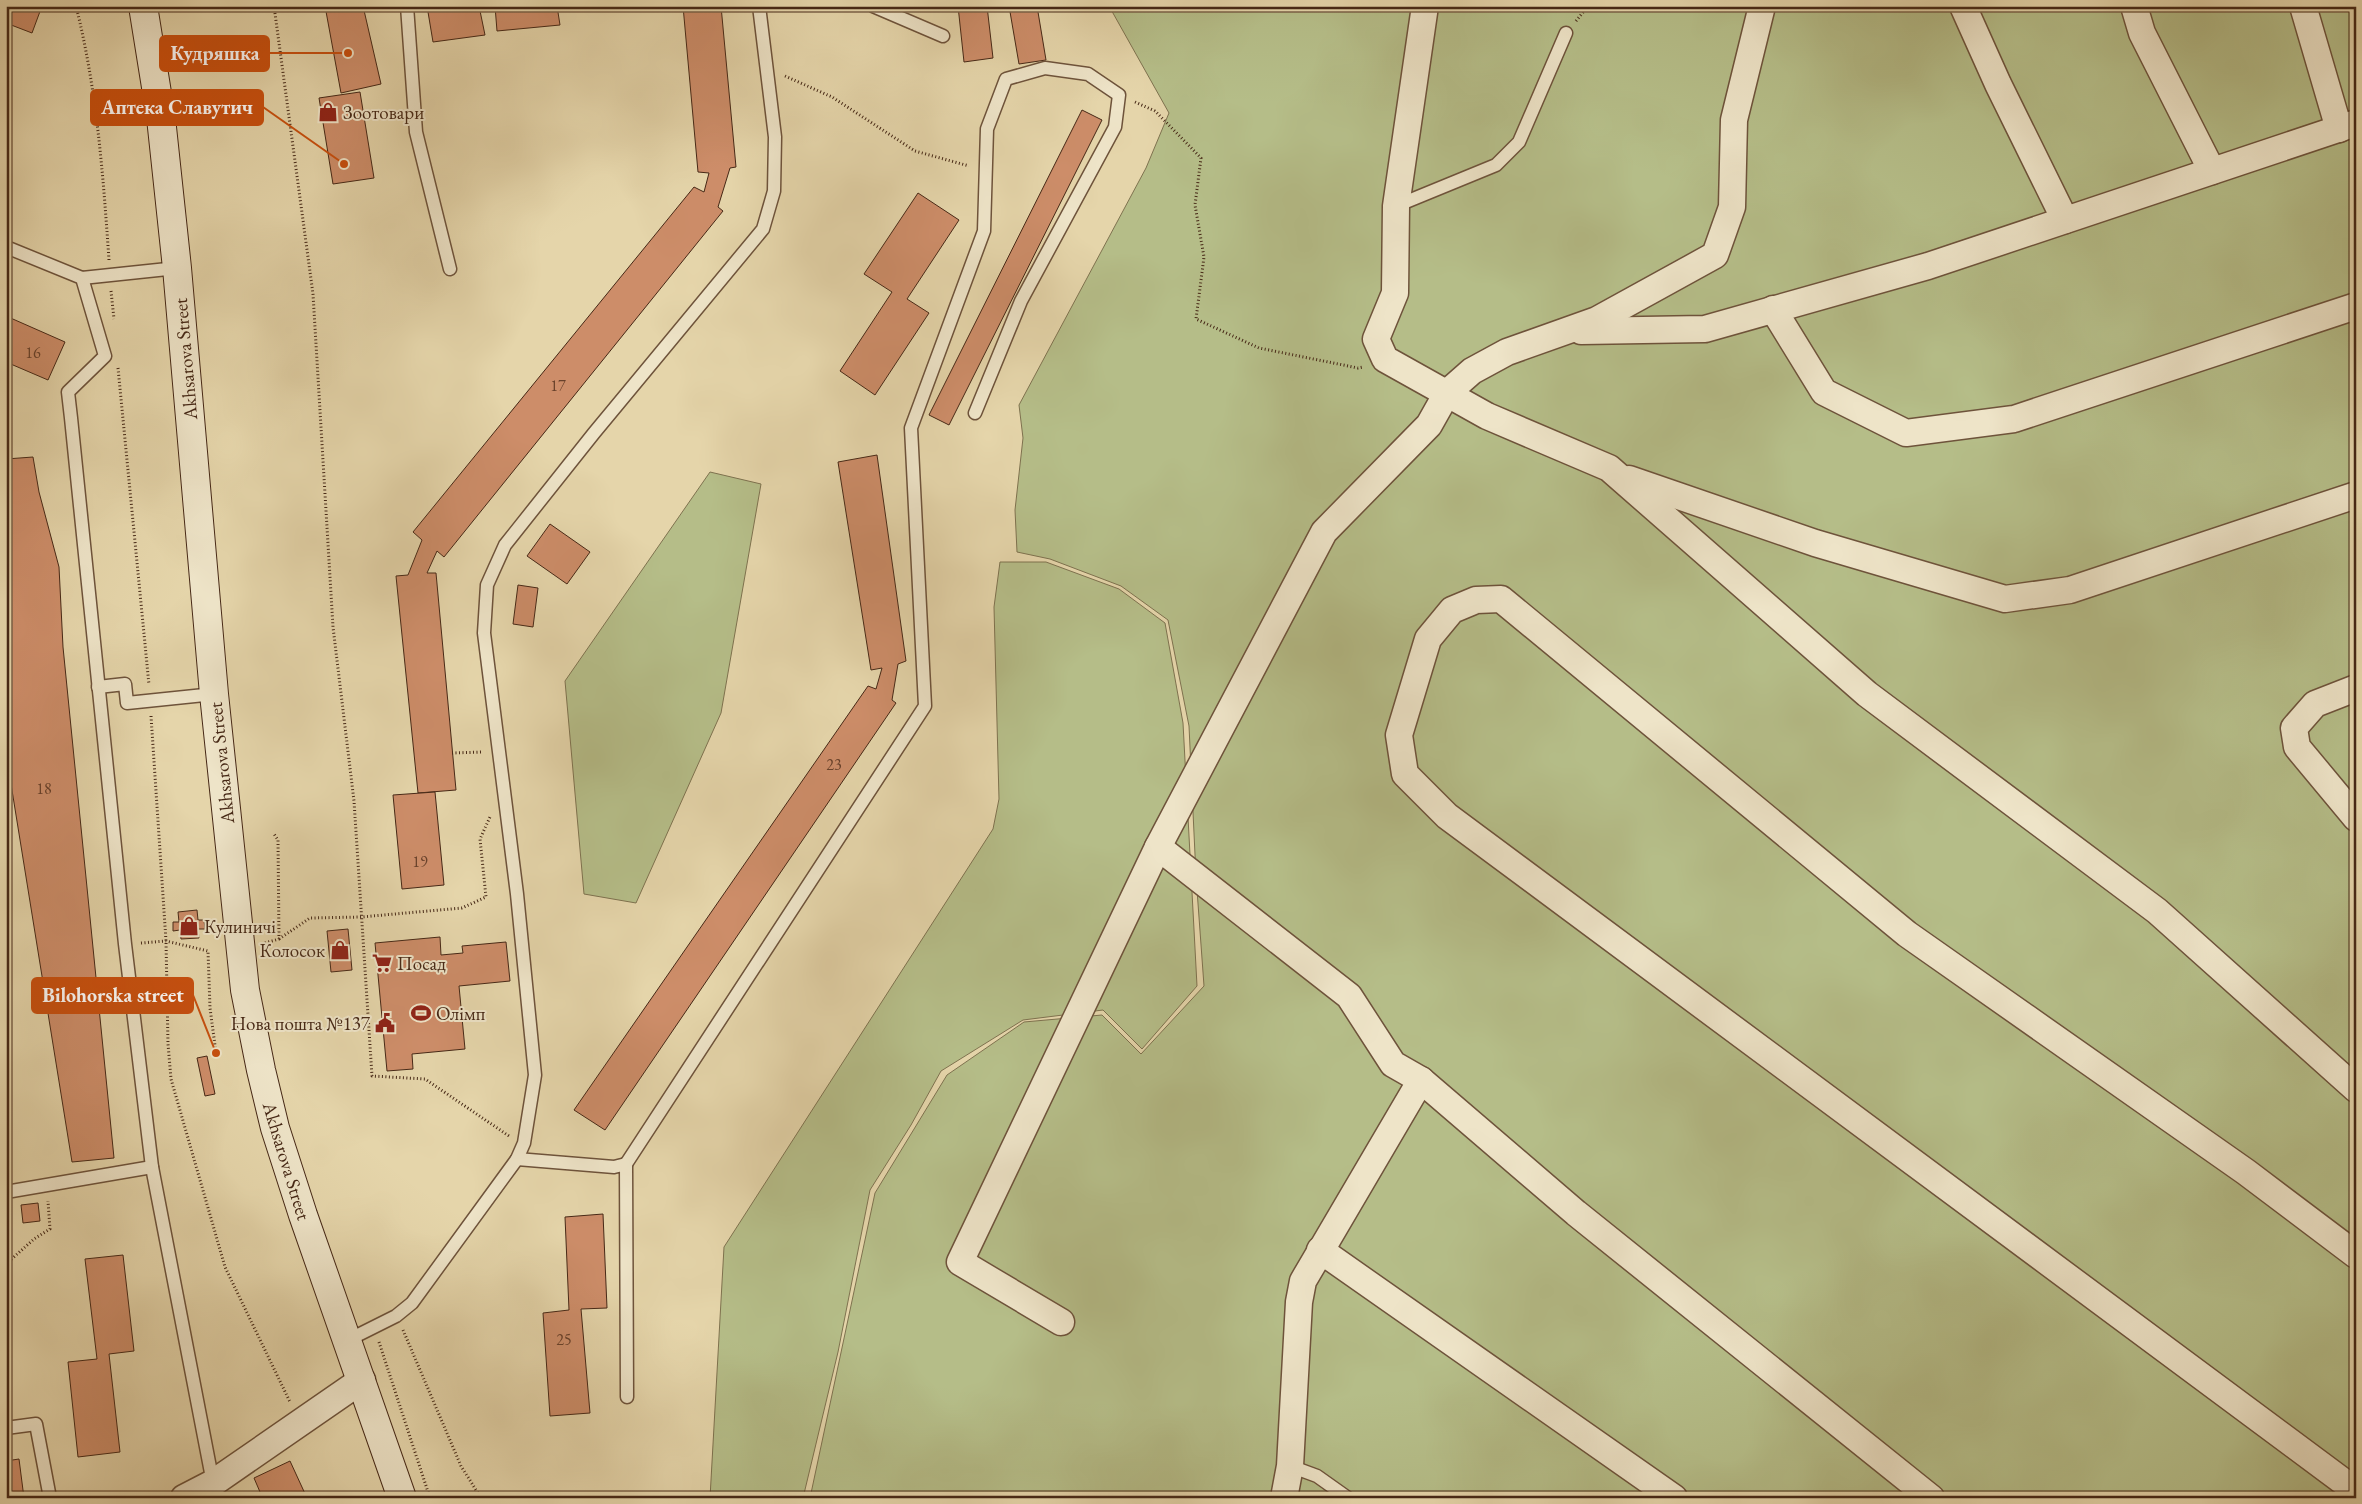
<svg xmlns="http://www.w3.org/2000/svg" width="2362" height="1504" font-family="'EB Garamond',serif">
  <style>
    .green { fill: #b5bd88; stroke: #7e724f }
    .building { fill: #cd8d69; stroke: #462816 }
    .lines { fill: none; stroke-linecap: round; stroke-linejoin: round }
    .service-casing { stroke: #6e533b; stroke-width: 15 }
    .minor-casing { stroke: #6e533b; stroke-width: 29 }
    .secondary-casing { stroke: #462816; stroke-width: 30 }
    .path { stroke: #462816; stroke-width: 3; stroke-dasharray: 1 2.5; stroke-linecap: butt }
    .service { stroke: #eee4c8; stroke-width: 12 }
    .minor { stroke: #eee4c8; stroke-width: 26 }
    .secondary { stroke: #eee4c8; stroke-width: 28 }
    .labels { text-anchor: middle; stroke-width: 4; stroke-linejoin: round; paint-order: stroke }
    .number-label { font-size: 16px; fill: #68412b }
    .poi-label { font-size: 19px; fill: #462816; stroke: #eee4c8; text-anchor: start }
    .street-label { font-size: 19px; fill: #462816; stroke: #eee4c8 }
    .leader { fill: none; stroke: #c84f0e; stroke-width: 2 }
    .callout-dot { fill: #c84f0e; stroke: #eee4c8; stroke-width: 2 }
    .callout { fill: #c84f0e; stroke: #c84f0e; stroke-width: 2 }
    .callout-label { font-size: 20px; text-anchor: middle; font-weight: bold; fill: #fff }
  </style>
  <rect width="100%" height="100%" fill="#e5d5aa"/>
  <filter id="stains"><feTurbulence type="fractalNoise" baseFrequency=".004" numOctaves="4"/><feColorMatrix values="0 0 0 0 .2 0 0 0 0 .09 0 0 0 0 .02 0 0 0 .5 -.17"/></filter>
  <radialGradient id="worn" r=".72"><stop offset=".6" stop-color="#630" stop-opacity="0"/><stop offset="1" stop-color="#630" stop-opacity=".3"/></radialGradient>
  <g class="green">
    <path d="M1109,6H2356V1498H810L875,1193L947,1075L1024,1022L1102,1015L1141,1054L1204,986L1196,876L1189,726L1168,620L1121,586L1050,559L1017,552L1015,510L1023,438L1019,405L1146,168L1169,113Z"/>
    <path d="M710,472L761,484L721,713L636,903L584,894L565,681Z"/>
    <path d="M1000,562H1046L1119,589L1165,623L1183,723L1197,986L1142,1049L1103,1010L1023,1020L941,1071L911,1125L870,1190L838,1352L803,1498H710L724,1247L993,829L999,799L994,607Z"/>
  </g>
  <g class="building">
    <path d="M6,6H42L32,33L6,23Z"/>
    <path d="M325,6H363L381,84L341,93Z"/>
    <path d="M427,6H479L485,35L433,42Z"/>
    <path d="M495,6H557L560,25L497,31Z"/>
    <path d="M683,6H721L736,167L730,168L718,207L723,211L444,557L437,551L427,573H436L456,790L418,793L396,576L408,575L422,540L413,532L694,187L704,192L709,173L698,172Z"/>
    <path d="M958,6H987L993,58L964,62Z"/>
    <path d="M1009,6H1037L1046,60L1019,64Z"/>
    <path d="M360,92L374,178L333,184L319,98Z"/>
    <path d="M1082,110L1102,120L949,425L929,415Z"/>
    <path d="M918,193L959,220L907,299L929,313L875,395L840,371L892,292L864,274Z"/>
    <path d="M6,316L65,342L48,380L6,362Z"/>
    <path d="M877,455L906,661L898,664L892,700L896,703L605,1130L574,1110L868,686L876,689L882,668L871,670L838,462Z"/>
    <path d="M33,457L39,492L59,567L63,647L114,1158L72,1162L6,753V459Z"/>
    <path d="M550,524L590,552L567,584L527,556Z"/>
    <path d="M518,585L538,588L533,627L513,624Z"/>
    <path d="M435,792L444,885L402,889L393,795Z"/>
    <path d="M197,910L198,920H204L205,929H198L199,938L181,939L180,930L173,931V922H179L178,912Z"/>
    <path d="M348,929L352,970L331,972L327,931Z"/>
    <path d="M440,937L441,955L463,953L462,946L506,942L510,981L459,986L465,1049L412,1054L413,1069L387,1071L375,943Z"/>
    <path d="M207,1056L215,1094L205,1096L197,1058Z"/>
    <path d="M38,1203L40,1221L23,1223L21,1205Z"/>
    <path d="M603,1214L607,1308L581,1309L590,1413L550,1416L543,1313L569,1310L565,1217Z"/>
    <path d="M123,1255L134,1351L109,1354L120,1452L78,1457L68,1362L97,1359L85,1259Z"/>
    <path d="M19,1459L24,1498H6V1461Z"/>
    <path d="M290,1461L307,1498H247L260,1492L254,1478Z"/>
  </g>
  <g class="lines">
    <defs>
      <g id="service">
        <path d="M407,6L416,132L450,269"/>
        <path d="M873,6L943,36"/>
        <path d="M1396,206L1496,165L1519,142L1566,33"/>
        <path d="M6,247L82,278L105,356L68,392L71,418L125,944L152,1167L213,1483"/>
        <path d="M82,278L177,268"/>
        <path d="M98,687L125,684L127,703L214,694"/>
        <path d="M517,1159L614,1167L626,1164L627,1397"/>
        <path d="M626,1164L925,706L911,428L984,231L987,129L1006,79L1045,68L1088,74L1119,95L1115,127L1021,301L975,413"/>
        <path d="M6,1192L152,1167"/>
        <path d="M348,1340L396,1316L412,1303L517,1159L524,1143L535,1075L517,894L484,633L487,585L505,545L594,433L763,229L774,191L775,137L759,6"/>
        <path d="M6,1428L36,1424L50,1498"/>
        <path d="M1290,1466L1317,1476L1348,1498"/>
      </g>
      <g id="minor">
        <path d="M1425,6L1396,206L1395,293L1376,339L1385,359L1487,416L1609,468L1867,694L2157,911L2356,1089"/>
        <path d="M1963,6L1998,84L2065,220"/>
        <path d="M2134,6L2142,33L2212,171"/>
        <path d="M2303,6L2339,129"/>
        <path d="M1773,309L1824,392L1906,433L2014,419L2356,306"/>
        <path d="M1581,331L1705,329L1928,266L2356,123"/>
        <path d="M1629,479L1815,543L2005,599L2070,590L2356,495"/>
        <path d="M2356,688L2315,704L2294,728L2297,747L2356,818"/>
        <path d="M1158,847L1349,996L1393,1064L1421,1080L1576,1213L1931,1498"/>
        <path d="M1320,1250L1674,1498"/>
        <path d="M2356,1255L2246,1172L1907,934L1501,599L1476,600L1452,610L1428,639L1399,735L1405,774L1447,816L2356,1491"/>
        <path d="M1061,1322L960,1262L1158,847L1324,532L1429,425L1447,393L1472,371L1507,352L1597,320L1715,255L1732,207L1734,120L1762,6"/>
        <path d="M184,1498L213,1483L362,1380"/>
        <path d="M1284,1498L1290,1466L1299,1302L1303,1281L1421,1080"/>
      </g>
      <path id="secondary" d="M143,6L161,118L177,268L214,694L245,990L261,1070L275,1128L303,1215L402,1498"/>
    </defs>
    <use href="#service" class="service-casing"/>
    <use href="#minor" class="minor-casing"/>
    <use href="#secondary" class="secondary-casing"/>
    <g class="path">
      <path d="M76,6C97,90 103,174 109,260"/>
      <path d="M274,6L313,294L333,627L354,801L372,1076L425,1079L509,1136"/>
      <path d="M1576,21L1588,6"/>
      <path d="M785,76L832,97L915,151L969,166"/>
      <path d="M1135,102L1155,111L1201,158L1195,205L1204,257L1196,319L1259,348L1358,368L1363,367"/>
      <path d="M111,291L114,319"/>
      <path d="M118,368L149,685"/>
      <path d="M151,716L166,941L168,1044L171,1079L225,1267L290,1402"/>
      <path d="M452,753L482,752"/>
      <path d="M279,939L310,918L361,917L462,908L486,897L480,839L490,817"/>
      <path d="M141,943L166,941L208,951L210,1008L216,1053"/>
      <path d="M265,943L279,939L278,840L274,834"/>
      <path d="M6,1264L34,1239L50,1229L48,1201"/>
      <path d="M6,1295L9,1289L10,1262"/>
      <path d="M6,1330V1332"/>
      <path d="M403,1330L461,1466L481,1498"/>
      <path d="M379,1342L430,1498"/>
    </g>
    <use href="#service" class="service"/>
    <use href="#minor" class="minor"/>
    <use href="#secondary" class="secondary"/>
  </g>
  <defs>
    <symbol id="shop-bare" viewBox="-9 -9 18 18"><path d="M-5-2.5h2.3a2.7 3.5 0 0 1 5.4 0H5L5.5 6h-11ZM-1.5-2.5h3a1.5 2.3 0 0 0-3 0Z" fill="#8f2418" stroke="#eee4c8" stroke-width="2.5" paint-order="stroke"/></symbol>
    <symbol id="supermarket-bare" viewBox="-9 -9 18 18"><path d="M-6-5.5h2.5l.6 2H6L4.5 2H-2.5L-4.4-4H-6ZM-1.5 3.2a1.3 1.3 0 1 0 .1 0ZM3 3.2a1.3 1.3 0 1 0 .1 0Z" fill="#8f2418" stroke="#eee4c8" stroke-width="2.5" paint-order="stroke"/></symbol>
    <symbol id="stadium-bare" viewBox="-9 -9 18 18"><path d="M0-5a6.5 5 0 1 0 0 10a6.5 5 0 1 0 0-10ZM-3.5-1.8h7v3.6h-7Z" fill="#8f2418" stroke="#eee4c8" stroke-width="2.5" paint-order="stroke"/></symbol>
    <symbol id="civic-bare" viewBox="-9 -9 18 18"><path d="M-.6-6.5H3V-4.5H.6V-3L4-1V1h2V6H-6V1h2V-1L-.6-3ZM-1.2 2.5V6h2.4V2.5Z" fill="#8f2418" stroke="#eee4c8" stroke-width="2.5" paint-order="stroke"/></symbol>
  </defs>
  <g fill-rule="evenodd">
    <use href="#shop-bare" x="314" y="98" width="28" height="28"/>
    <use href="#shop-bare" x="175" y="912" width="28" height="28"/>
    <use href="#shop-bare" x="326" y="936" width="28" height="28"/>
    <use href="#supermarket-bare" x="368" y="949" width="28" height="28"/>
    <use href="#stadium-bare" x="407" y="999" width="28" height="28"/>
    <use href="#civic-bare" x="371" y="1009" width="28" height="28"/>
  </g>
  <g class="labels">
    <g class="number-label">
      <text x="33" y="358">16</text>
      <text x="558" y="391">17</text>
      <text x="834" y="770">23</text>
      <text x="44" y="794">18</text>
      <text x="420" y="867">19</text>
      <text x="564" y="1345">25</text>
    </g>
    <g class="poi-label">
      <text x="343" y="119">Зоотовари</text>
      <text x="204" y="933">Кулиничі</text>
      <text x="325" y="957" text-anchor="end">Колосок</text>
      <text x="397" y="970">Посад</text>
      <text x="436" y="1020">Олімп</text>
      <text x="370" y="1030" text-anchor="end">Нова пошта №137</text>
    </g>
    <g class="street-label">
      <text transform="translate(185 359) rotate(-95)" y="7">Akhsarova Street</text>
      <text transform="translate(221 763) rotate(-96)" y="7">Akhsarova Street</text>
      <text transform="translate(287 1161) rotate(73)" y="7">Akhsarova Street</text>
    </g>
  </g>
  <path class="leader" d="M348 53L269 53M344 164L263 107M216 1053L193 995"/>
  <g class="callout-dot">
    <circle cx="348" cy="53" r="5"/>
    <circle cx="344" cy="164" r="5"/>
    <circle cx="216" cy="1053" r="5"/>
  </g>
  <g class="callout">
    <rect x="160" y="36" width="109" height="35" rx="5"/>
    <rect x="91" y="90" width="172" height="35" rx="5"/>
    <rect x="32" y="978" width="161" height="35" rx="5"/>
  </g>
  <g class="callout-label">
    <text x="215" y="60">Кудряшка</text>
    <text x="177" y="114">Аптека Славутич</text>
    <text x="113" y="1002">Bilohorska street</text>
  </g>
  <rect width="2362" height="1504" fill="none" stroke="#e5d5aa" stroke-width="25"/>
  <rect x="8" y="8" width="2347" height="1489" fill="none" stroke="#462816" stroke-width="2.5"/>
  <rect x="12" y="12" width="2337" height="1479" fill="none" stroke="#462816"/>
  <rect width="100%" height="100%" filter="url(#stains)"/>
  <rect width="100%" height="100%" fill="url(#worn)"/>
</svg>
